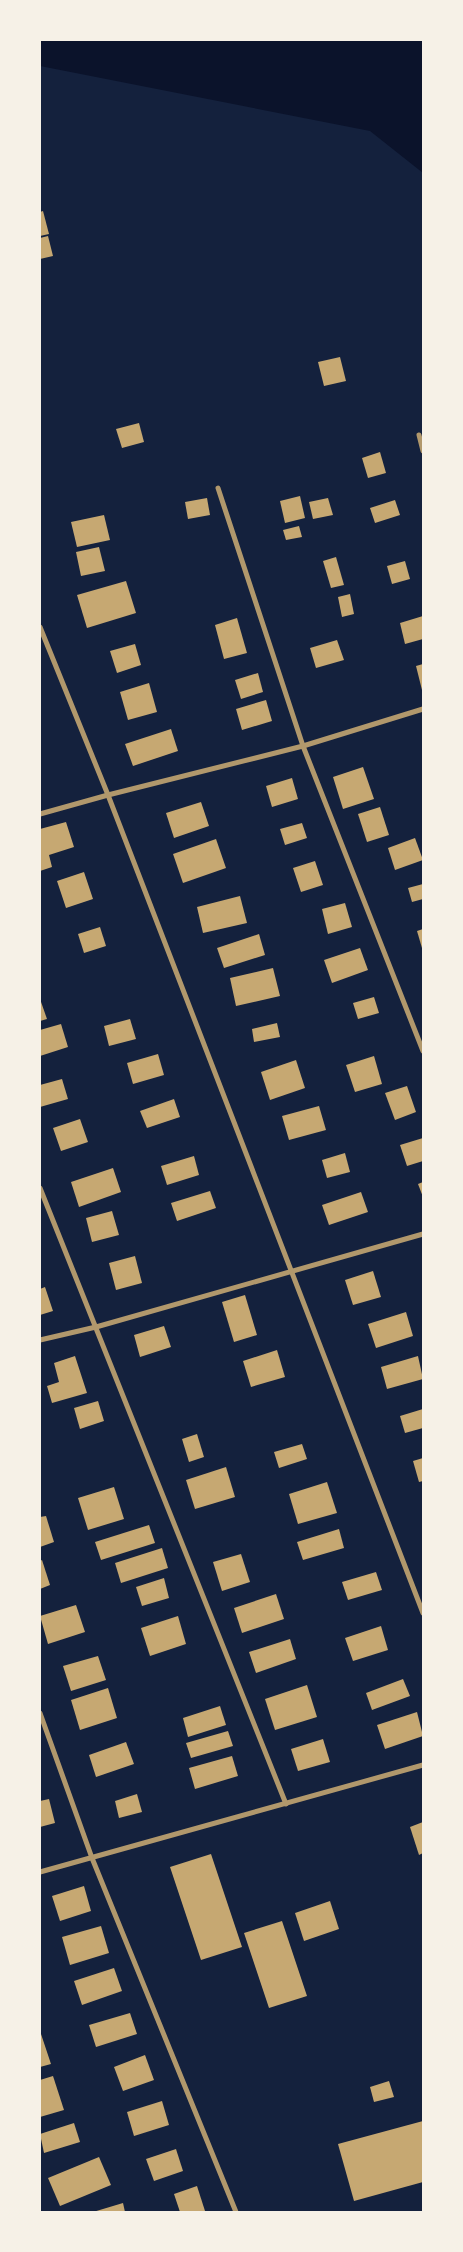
<svg xmlns="http://www.w3.org/2000/svg" width="463" height="2252" font-family="'Varela Round',sans-serif">
  <style>
    .water { fill: #0b132b }
    .building { fill: #c6a872 }
    .lines { fill: none; stroke-linecap: round; stroke-linejoin: round }
    .minor { stroke: #b1986c; stroke-width: 5 }
  </style>
  <rect width="100%" height="100%" fill="#14213d"/>
  <path class="water" d="M40,40H423V173L370,131L40,66Z"/>
  <g class="building">
    <path d="M43,211L49,234L40,236V212Z"/>
    <path d="M48,236L53,256L40,259V238Z"/>
    <path d="M340,357L346,381L324,386L318,362Z"/>
    <path d="M139,423L144,442L122,448L116,429Z"/>
    <path d="M380,452L386,473L368,478L362,458Z"/>
    <path d="M300,496L305,518L285,523L280,501Z"/>
    <path d="M207,498L210,515L188,519L185,502Z"/>
    <path d="M328,498L333,515L313,519L309,502Z"/>
    <path d="M395,500L400,515L375,523L370,508Z"/>
    <path d="M104,515L110,540L77,547L71,522Z"/>
    <path d="M299,526L302,537L286,540L283,530Z"/>
    <path d="M99,547L105,571L81,576L76,552Z"/>
    <path d="M336,557L344,585L331,588L323,561Z"/>
    <path d="M405,561L410,579L392,584L387,566Z"/>
    <path d="M126,581L136,613L87,628L77,595Z"/>
    <path d="M350,594L354,614L342,617L338,597Z"/>
    <path d="M423,616V639L405,644L400,623Z"/>
    <path d="M237,618L247,653L224,659L215,625Z"/>
    <path d="M337,640L344,660L316,668L310,648Z"/>
    <path d="M135,644L141,665L117,673L110,651Z"/>
    <path d="M423,664V690H422L416,666Z"/>
    <path d="M258,673L263,692L241,699L235,680Z"/>
    <path d="M149,683L157,712L128,720L120,692Z"/>
    <path d="M266,700L272,721L242,730L236,709Z"/>
    <path d="M171,729L178,751L133,766L125,744Z"/>
    <path d="M363,767L374,799L343,809L333,777Z"/>
    <path d="M292,778L298,799L272,807L266,786Z"/>
    <path d="M201,802L209,826L174,838L166,813Z"/>
    <path d="M380,807L389,835L367,842L358,814Z"/>
    <path d="M66,822L74,847L49,855L52,867L40,871V829Z"/>
    <path d="M302,823L307,838L285,845L280,829Z"/>
    <path d="M415,838L423,860L395,870L388,848Z"/>
    <path d="M216,839L226,868L183,883L173,854Z"/>
    <path d="M315,861L323,885L301,892L293,868Z"/>
    <path d="M84,872L93,899L66,908L57,881Z"/>
    <path d="M423,884V899L412,902L408,888Z"/>
    <path d="M240,896L247,923L203,933L197,907Z"/>
    <path d="M345,903L352,927L328,934L322,909Z"/>
    <path d="M100,927L106,946L84,953L78,934Z"/>
    <path d="M423,929V948H422L417,931Z"/>
    <path d="M259,934L265,955L224,968L217,948Z"/>
    <path d="M360,948L368,970L332,983L324,960Z"/>
    <path d="M273,968L280,996L236,1006L230,978Z"/>
    <path d="M374,997L379,1013L358,1019L353,1003Z"/>
    <path d="M40,999L47,1019L40,1021Z"/>
    <path d="M130,1019L136,1039L109,1046L104,1026Z"/>
    <path d="M277,1023L280,1037L254,1042L252,1029Z"/>
    <path d="M61,1024L68,1047L40,1056V1030Z"/>
    <path d="M158,1054L164,1075L133,1084L127,1063Z"/>
    <path d="M374,1056L382,1084L355,1092L346,1065Z"/>
    <path d="M296,1060L305,1088L270,1100L261,1072Z"/>
    <path d="M62,1079L68,1099L40,1107V1085Z"/>
    <path d="M407,1086L416,1112L395,1120L385,1093Z"/>
    <path d="M174,1099L180,1117L147,1128L140,1111Z"/>
    <path d="M319,1106L326,1130L289,1140L282,1116Z"/>
    <path d="M80,1119L88,1142L61,1151L53,1128Z"/>
    <path d="M423,1138V1161L407,1166L400,1145Z"/>
    <path d="M345,1153L350,1172L327,1178L322,1160Z"/>
    <path d="M194,1156L199,1175L167,1185L161,1166Z"/>
    <path d="M113,1168L121,1192L79,1207L71,1182Z"/>
    <path d="M423,1182V1197L418,1184Z"/>
    <path d="M210,1191L216,1208L177,1221L171,1203Z"/>
    <path d="M361,1192L368,1212L329,1225L322,1205Z"/>
    <path d="M112,1211L119,1235L92,1242L86,1218Z"/>
    <path d="M135,1256L142,1283L116,1290L109,1263Z"/>
    <path d="M373,1271L381,1297L353,1305L345,1280Z"/>
    <path d="M45,1287L53,1311L40,1315V1289Z"/>
    <path d="M245,1295L257,1335L234,1342L222,1302Z"/>
    <path d="M406,1312L413,1336L376,1348L368,1324Z"/>
    <path d="M164,1326L171,1347L140,1357L134,1335Z"/>
    <path d="M277,1350L285,1377L251,1387L243,1361Z"/>
    <path d="M75,1356L87,1393L52,1403L47,1386L59,1382L54,1363Z"/>
    <path d="M418,1356L423,1379L387,1389L381,1367Z"/>
    <path d="M98,1401L104,1421L80,1429L74,1408Z"/>
    <path d="M423,1409V1428L405,1433L400,1416Z"/>
    <path d="M197,1434L204,1457L189,1462L182,1439Z"/>
    <path d="M302,1444L307,1459L279,1468L274,1452Z"/>
    <path d="M423,1458V1481L419,1482L413,1461Z"/>
    <path d="M226,1467L235,1497L195,1509L186,1480Z"/>
    <path d="M327,1482L337,1513L298,1524L289,1494Z"/>
    <path d="M114,1487L124,1519L88,1530L78,1498Z"/>
    <path d="M46,1516L54,1542L40,1547V1517Z"/>
    <path d="M149,1525L155,1543L101,1560L95,1542Z"/>
    <path d="M339,1529L344,1548L303,1560L297,1542Z"/>
    <path d="M162,1548L168,1568L121,1583L115,1563Z"/>
    <path d="M241,1554L250,1582L222,1591L213,1562Z"/>
    <path d="M42,1560L50,1585L40,1589V1561Z"/>
    <path d="M376,1572L382,1590L348,1600L342,1582Z"/>
    <path d="M164,1578L169,1598L142,1606L136,1587Z"/>
    <path d="M276,1594L284,1619L242,1633L234,1608Z"/>
    <path d="M76,1605L85,1632L48,1644L40,1616Z"/>
    <path d="M178,1616L186,1644L150,1656L141,1628Z"/>
    <path d="M381,1626L388,1650L353,1661L345,1638Z"/>
    <path d="M290,1639L296,1659L256,1673L249,1652Z"/>
    <path d="M98,1656L106,1680L71,1691L63,1666Z"/>
    <path d="M403,1679L410,1696L372,1710L366,1693Z"/>
    <path d="M307,1685L317,1717L275,1730L265,1699Z"/>
    <path d="M108,1688L117,1718L80,1730L71,1700Z"/>
    <path d="M220,1706L226,1725L188,1737L183,1718Z"/>
    <path d="M417,1712L423,1736L385,1749L377,1725Z"/>
    <path d="M228,1731L233,1746L191,1758L186,1743Z"/>
    <path d="M323,1739L330,1762L298,1771L291,1749Z"/>
    <path d="M126,1742L134,1764L96,1777L89,1755Z"/>
    <path d="M232,1756L238,1776L195,1789L189,1768Z"/>
    <path d="M137,1794L142,1812L119,1818L115,1801Z"/>
    <path d="M49,1799L55,1823L40,1827V1801Z"/>
    <path d="M423,1822V1853L419,1855L410,1827Z"/>
    <path d="M211,1854L242,1947L201,1960L170,1867Z"/>
    <path d="M84,1886L91,1911L60,1921L52,1896Z"/>
    <path d="M330,1901L339,1929L304,1941L295,1913Z"/>
    <path d="M282,1921L307,1996L269,2008L244,1933Z"/>
    <path d="M101,1926L109,1953L70,1965L62,1937Z"/>
    <path d="M114,1968L122,1991L82,2005L74,1981Z"/>
    <path d="M130,2013L137,2034L96,2047L89,2025Z"/>
    <path d="M40,2031L51,2064L40,2067Z"/>
    <path d="M145,2055L154,2080L123,2091L114,2067Z"/>
    <path d="M53,2076L64,2110L40,2117V2080Z"/>
    <path d="M389,2081L394,2097L374,2102L370,2087Z"/>
    <path d="M162,2101L169,2125L134,2136L127,2112Z"/>
    <path d="M423,2121V2182L354,2201L338,2144Z"/>
    <path d="M74,2123L80,2142L44,2153L40,2134Z"/>
    <path d="M176,2149L183,2171L154,2181L146,2159Z"/>
    <path d="M99,2157L111,2185L60,2206L48,2178Z"/>
    <path d="M197,2186L205,2211L180,2212L174,2194Z"/>
    <path d="M123,2203L125,2212H93Z"/>
  </g>
  <g class="lines">
    <g class="minor">
      <path d="M419,435L423,451"/>
      <path d="M218,488L303,746L423,1051"/>
      <path d="M40,627L108,795L423,1613"/>
      <path d="M40,814L108,795L303,746L423,709"/>
      <path d="M40,1188L286,1804"/>
      <path d="M40,1340L96,1327L423,1234"/>
      <path d="M40,1713L92,1858L236,2212"/>
      <path d="M40,1872L423,1765"/>
    </g>
  </g>
  <rect width="463" height="2252" fill="none" stroke="#f6f1e7" stroke-width="82"/>
</svg>
